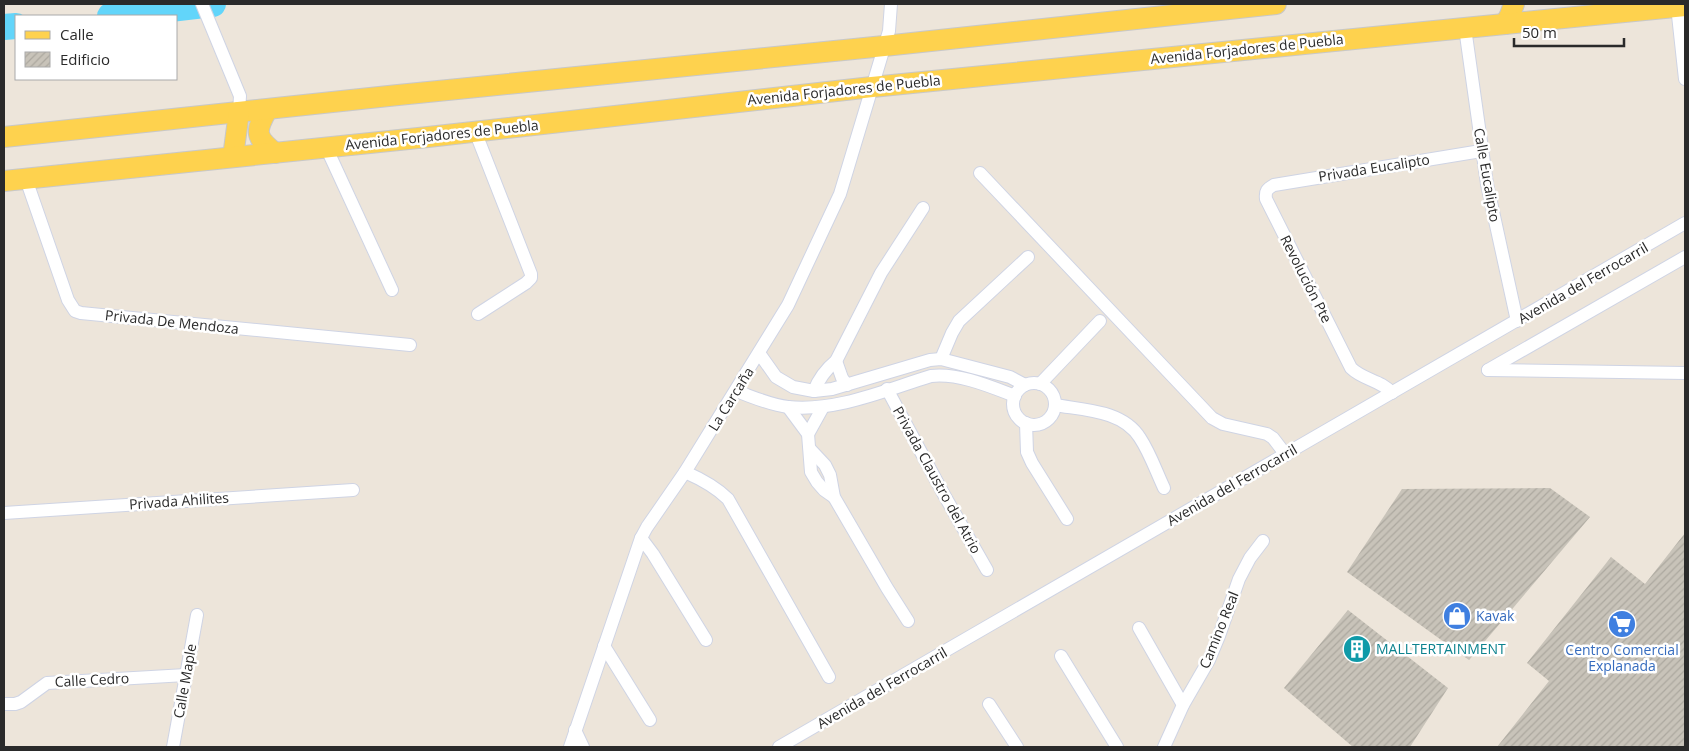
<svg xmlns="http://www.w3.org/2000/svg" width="1689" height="751" font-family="'Open Sans',sans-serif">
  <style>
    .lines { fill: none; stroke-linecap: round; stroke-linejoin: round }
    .river { stroke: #62d5fa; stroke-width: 26 }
    .building { fill: url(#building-hatch) }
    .street-casing { stroke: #cfd4e4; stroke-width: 14 }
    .primary-casing { stroke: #c8c8c8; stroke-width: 22 }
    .street { stroke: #fff; stroke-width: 12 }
    .primary { stroke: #fed24e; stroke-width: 20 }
    .labels { text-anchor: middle; stroke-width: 5; stroke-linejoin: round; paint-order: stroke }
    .street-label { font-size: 14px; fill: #2a2a2a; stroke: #fff }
    .shop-label { font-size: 14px; fill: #366cbe; stroke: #fff; text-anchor: start }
    .culture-label { font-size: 14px; fill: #0d838f; stroke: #fff; text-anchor: start }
  </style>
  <defs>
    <pattern id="building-hatch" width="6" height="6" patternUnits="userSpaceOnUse" patternTransform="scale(1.25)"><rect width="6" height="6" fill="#c8c3b9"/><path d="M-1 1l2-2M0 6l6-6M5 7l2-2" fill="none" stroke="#aca89f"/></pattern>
  </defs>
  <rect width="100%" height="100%" fill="#ede5da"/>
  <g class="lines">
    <g class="river">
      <path d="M110,16L213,4"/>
      <path d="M4,27L16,26"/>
    </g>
  </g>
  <g class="building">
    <path d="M1550,488L1590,517L1469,660L1347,572L1402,489Z"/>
    <path d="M1685,533V747H1497L1549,681L1527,663L1611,557L1645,584Z"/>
    <path d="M1348,610L1448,688L1410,747H1353L1284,688Z"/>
  </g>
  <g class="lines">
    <defs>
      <g id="street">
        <path d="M202,4L240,96L239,112"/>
        <path d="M1677,6L1685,79"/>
        <path d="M1465,28L1487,184L1517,321"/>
        <path d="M475,131L531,274V278L526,283L478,314"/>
        <path d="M326,147L392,290"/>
        <path d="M980,173L1212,418L1223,424L1267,434L1273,438L1286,455"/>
        <path d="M26,179L68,300L75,311L81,313L410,345"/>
        <path d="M759,353L776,377L793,387L814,391L832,389L930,360L941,359L1010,377L1025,385"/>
        <path d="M941,359L952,333L959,321L1028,257"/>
        <path d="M836,361L842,378L847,385"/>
        <path d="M1488,370L1685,257"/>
        <path d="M1488,370L1685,373"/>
        <circle cx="1034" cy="404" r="21"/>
        <path d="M1040,384L1100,321"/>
        <path d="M887,389L943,493L987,570"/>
        <path d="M736,391C753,397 770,405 788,407C837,412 885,390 931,376C959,373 989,386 1015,396"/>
        <path d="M814,391C819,378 825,370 836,361L881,273L923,208"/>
        <path d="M1392,393C1381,380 1363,380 1351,368L1266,199C1265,191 1267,189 1274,185L1481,151"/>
        <path d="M1055,405C1083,410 1123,410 1140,438C1150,453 1156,471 1164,488"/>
        <path d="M788,407L808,434L811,472L817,482L824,490L834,497"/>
        <path d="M1026,423L1027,452L1032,463L1067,519"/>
        <path d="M808,434L823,407"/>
        <path d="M810,449L825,465L830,475L834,497L887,588L908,621"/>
        <path d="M685,472C701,479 716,487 728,499L829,677"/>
        <path d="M4,513L353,490"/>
        <path d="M641,538L653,554L706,640"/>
        <path d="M1139,628L1183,705"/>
        <path d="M604,646L650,720"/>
        <path d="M1061,656L1117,747"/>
        <path d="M4,704H15L21,702L47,683L186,675"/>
        <path d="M989,704L1017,747"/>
        <path d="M575,730L583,747"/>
        <path d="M173,747L197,615"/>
        <path d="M570,747L641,538L647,527L685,472L788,305L840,194L889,31L891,4"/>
        <path d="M779,747L1685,223"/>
        <path d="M1164,747L1183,705L1209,660L1219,636L1239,579L1250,558L1263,541"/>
      </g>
      <g id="primary">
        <path d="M1505,24L1510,15L1514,4"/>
        <path d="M267,110C255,132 255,137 275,153"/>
        <path d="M4,137L398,95L884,46L1276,4"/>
        <path d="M233,157L239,112"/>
        <path d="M4,181L428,137L872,87L1685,6"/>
      </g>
    </defs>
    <use href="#street" class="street-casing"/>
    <use href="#primary" class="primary-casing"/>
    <use href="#street" class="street"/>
    <use href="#primary" class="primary"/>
  </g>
  <defs>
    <symbol id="shop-disc" viewBox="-11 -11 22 22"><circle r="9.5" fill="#3f7fe0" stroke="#fff"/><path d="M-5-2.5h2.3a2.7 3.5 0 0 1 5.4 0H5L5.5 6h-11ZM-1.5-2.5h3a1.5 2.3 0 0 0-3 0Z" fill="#fff"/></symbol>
    <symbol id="supermarket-disc" viewBox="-11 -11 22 22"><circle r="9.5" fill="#3f7fe0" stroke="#fff"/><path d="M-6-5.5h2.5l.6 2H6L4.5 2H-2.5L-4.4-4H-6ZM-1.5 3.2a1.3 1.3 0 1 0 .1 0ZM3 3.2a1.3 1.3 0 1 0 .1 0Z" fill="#fff"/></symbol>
    <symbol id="building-disc" viewBox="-11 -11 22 22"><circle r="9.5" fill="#0f9aa8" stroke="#fff"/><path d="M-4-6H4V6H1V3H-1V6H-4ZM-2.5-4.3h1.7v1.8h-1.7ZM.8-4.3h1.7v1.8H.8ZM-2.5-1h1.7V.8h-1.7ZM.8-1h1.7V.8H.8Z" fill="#fff"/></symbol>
  </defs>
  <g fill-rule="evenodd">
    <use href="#shop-disc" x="1441" y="600" width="32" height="32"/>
    <use href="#supermarket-disc" x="1606" y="608" width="32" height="32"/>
    <use href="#building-disc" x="1341" y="633" width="32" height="32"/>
  </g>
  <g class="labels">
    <g class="street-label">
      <text transform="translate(1247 49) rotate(-6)" y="5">Avenida Forjadores de Puebla</text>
      <text transform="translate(844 90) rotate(-6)" y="5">Avenida Forjadores de Puebla</text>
      <text transform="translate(442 135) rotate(-6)" y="5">Avenida Forjadores de Puebla</text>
      <text transform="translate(1374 168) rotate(-9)" y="5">Privada Eucalipto</text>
      <text transform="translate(1487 175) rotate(80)" y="5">Calle Eucalipto</text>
      <text transform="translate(1306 279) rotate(63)" y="5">Revolución Pte</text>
      <text transform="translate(1583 283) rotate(-30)" y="5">Avenida del Ferrocarril</text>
      <text transform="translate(172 322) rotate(6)" y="5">Privada De Mendoza</text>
      <text transform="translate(731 399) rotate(-58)" y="5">La Carcaña</text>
      <text transform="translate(937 480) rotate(61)" y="5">Privada Claustro del Atrio</text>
      <text transform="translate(1232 485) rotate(-30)" y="5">Avenida del Ferrocarril</text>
      <text transform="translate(179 501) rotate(-4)" y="5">Privada Ahilites</text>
      <text transform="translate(1219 630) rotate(-68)" y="5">Camino Real</text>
      <text transform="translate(92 680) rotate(-3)" y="5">Calle Cedro</text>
      <text transform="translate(185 681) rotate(-80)" y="5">Calle Maple</text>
      <text transform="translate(882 688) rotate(-30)" y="5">Avenida del Ferrocarril</text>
    </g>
    <g class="shop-label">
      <text x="1476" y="621">Kavak</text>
      <text x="1622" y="655" text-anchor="middle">Centro Comercial<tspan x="1622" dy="16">Explanada</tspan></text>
    </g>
    <g class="culture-label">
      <text x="1376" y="654">MALLTERTAINMENT</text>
    </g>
  </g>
  <rect width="1689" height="751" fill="none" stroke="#2a2a2a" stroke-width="10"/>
  <rect x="15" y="15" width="162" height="65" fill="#ffffff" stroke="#aaaaaa"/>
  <rect x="25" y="31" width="25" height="8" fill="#fed24e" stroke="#aaaaaa"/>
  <text x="60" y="40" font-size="15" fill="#2a2a2a">Calle</text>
  <rect x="25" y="52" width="25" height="15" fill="url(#building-hatch)" stroke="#aaaaaa"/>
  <text x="60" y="65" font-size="15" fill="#2a2a2a">Edificio</text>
  <path d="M1514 38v8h110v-8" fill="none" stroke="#2a2a2a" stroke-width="2.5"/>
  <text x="1522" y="38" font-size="15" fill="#2a2a2a" stroke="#ffffff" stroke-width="4" paint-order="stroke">50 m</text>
</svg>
